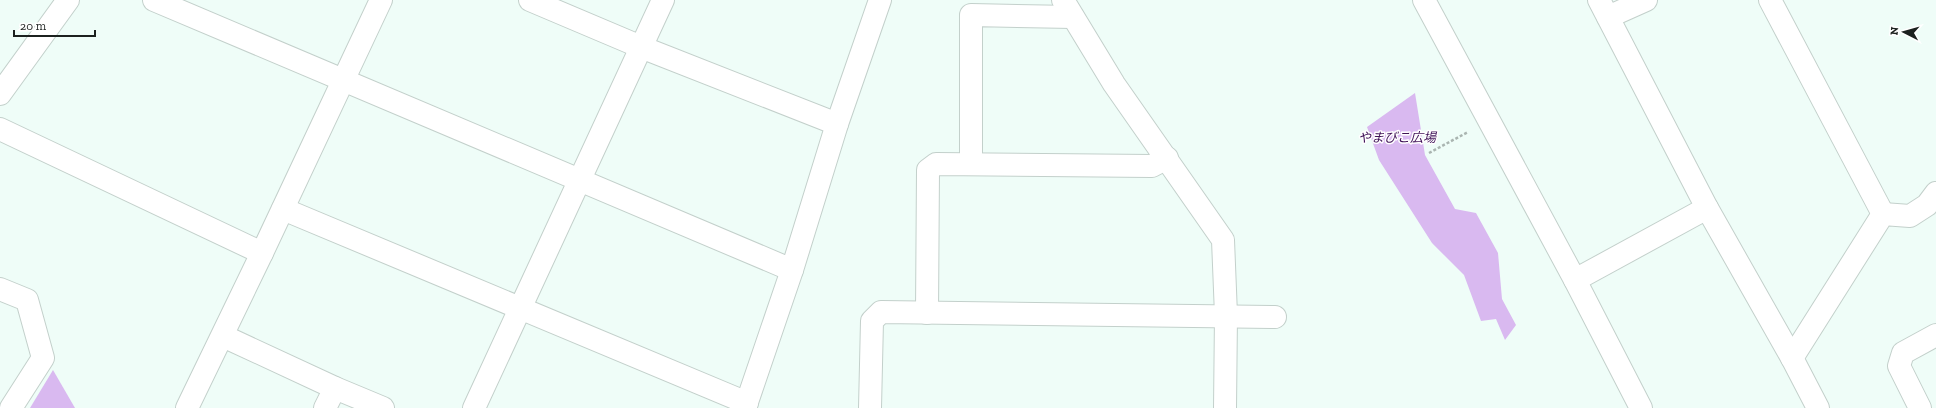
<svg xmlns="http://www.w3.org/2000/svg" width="1936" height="408" font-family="'Zilla Slab','Noto Sans JP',serif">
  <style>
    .green { fill: #d9b9f0 }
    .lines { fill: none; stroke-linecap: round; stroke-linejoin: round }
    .street-casing { stroke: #c3d0cb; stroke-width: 24 }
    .path { stroke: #aab5b1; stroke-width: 2.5; stroke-dasharray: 3 2; stroke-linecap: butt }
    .street { stroke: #fff; stroke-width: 22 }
    .labels { text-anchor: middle; stroke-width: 3; stroke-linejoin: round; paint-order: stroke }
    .park-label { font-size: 13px; font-style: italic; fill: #3f1157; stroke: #fff }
  </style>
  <rect width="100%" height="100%" fill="#effdf8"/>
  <g class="green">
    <path d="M1415,93L1425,155L1455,209L1476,213L1498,253L1502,299L1516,325L1505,340L1496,319L1481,321L1464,275L1432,243L1379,160L1367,127Z"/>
    <path d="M53,370L75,408H30Z"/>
  </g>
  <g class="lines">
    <defs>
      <g id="street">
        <path d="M154,0L792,270"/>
        <path d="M530,0L641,47L837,124"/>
        <path d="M1063,0L1114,84L1223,240L1226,315L1225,408"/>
        <path d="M1424,0L1575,280L1641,408"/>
        <path d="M1599,0L1707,208L1792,358L1818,408"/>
        <path d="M1770,0L1883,214"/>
        <path d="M1608,17L1646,0"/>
        <path d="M0,94L68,0"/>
        <path d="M0,129L262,253"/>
        <path d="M971,164V15L1073,17"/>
        <path d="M283,209L747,403"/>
        <path d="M1575,280L1707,208"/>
        <path d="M0,289L27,300L43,358L11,408"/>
        <path d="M927,313L928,170L936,164L1152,166L1167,158"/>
        <path d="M223,336L335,388L383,408"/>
        <path d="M1792,358L1883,214L1910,216L1927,205L1936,193"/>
        <path d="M187,408L262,253L381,0"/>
        <path d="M325,408L335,388"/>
        <path d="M474,408L663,0"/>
        <path d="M745,408L792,270L837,124L880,0"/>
        <path d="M870,408L872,321L881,312L1275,317"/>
        <path d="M1920,408L1899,366L1903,353L1936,335"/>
      </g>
    </defs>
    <use href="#street" class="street-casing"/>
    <path class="path" d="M1429,153L1468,132"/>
    <use href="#street" class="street"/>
  </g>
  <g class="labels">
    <g class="park-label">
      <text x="1397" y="142">やまびこ広場</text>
    </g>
  </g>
  <g transform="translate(1904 32) rotate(276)" stroke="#ffffff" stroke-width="3" paint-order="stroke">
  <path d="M0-3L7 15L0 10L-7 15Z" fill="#1c211f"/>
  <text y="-6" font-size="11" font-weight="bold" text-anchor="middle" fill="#1c211f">N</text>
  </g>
  <path d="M14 30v6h81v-6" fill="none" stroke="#1c211f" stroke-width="2"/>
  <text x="20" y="30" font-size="12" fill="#1c211f" stroke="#ffffff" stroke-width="3" paint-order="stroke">20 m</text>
</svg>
